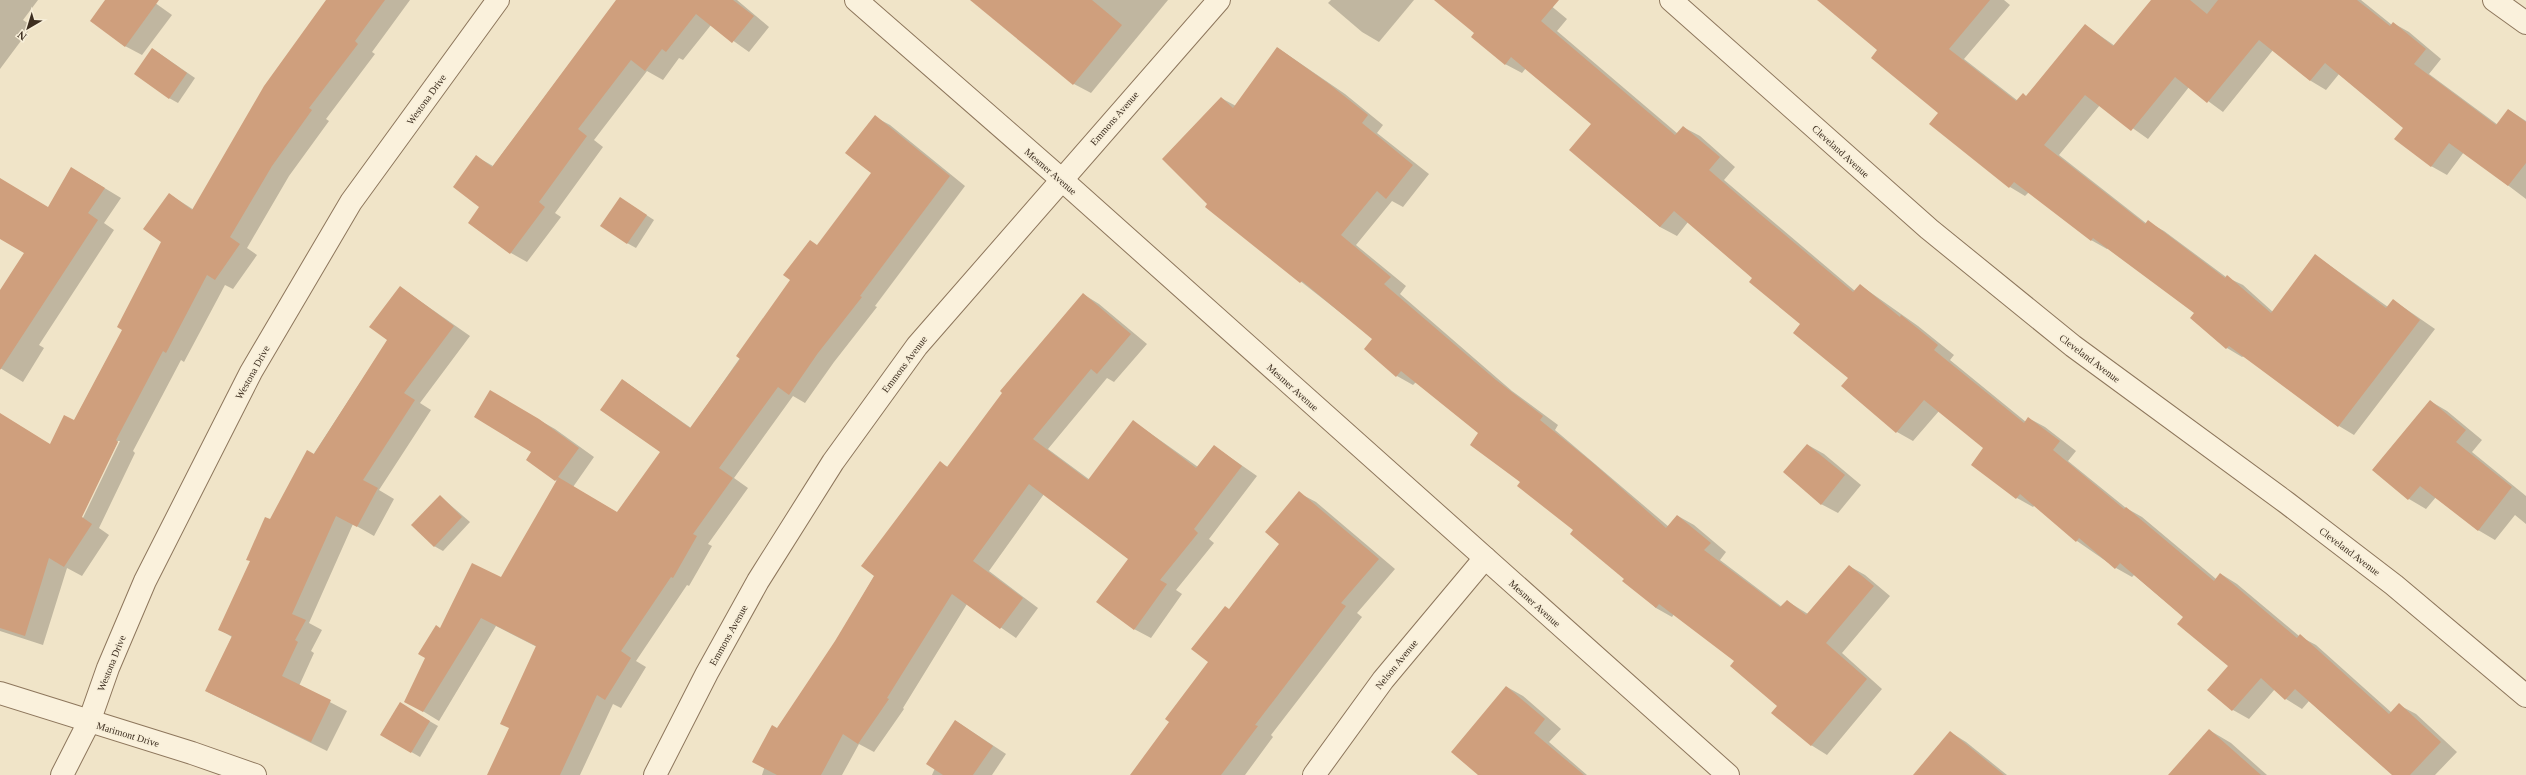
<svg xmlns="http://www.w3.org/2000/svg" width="2526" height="775" font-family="Georgia,serif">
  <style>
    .shadow { fill: #0003; fill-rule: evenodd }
    .building { fill: #cf9f7d }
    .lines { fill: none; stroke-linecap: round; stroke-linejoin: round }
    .minor-casing { stroke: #8d765c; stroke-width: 24 }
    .minor { stroke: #faf1dc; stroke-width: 22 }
    .labels { text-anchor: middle; stroke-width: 3; stroke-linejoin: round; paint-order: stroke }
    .street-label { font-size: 10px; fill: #3d2e20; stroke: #f7eed8 }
  </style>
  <rect width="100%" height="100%" fill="#f0e4c8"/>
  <g class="shadow">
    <path d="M0,0H38L23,20L32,26L0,69Z"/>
    <path d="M106,0H151L172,15L142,55L125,46Z"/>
    <path d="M327,0H410L372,52L375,54L326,119L329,121L289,176L247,248L257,255L233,289L225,285L184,362L181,360L133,451L135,453L99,528L109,535L82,576L67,568L43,645L0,631V414L50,445L74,421L123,330L162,242L169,194L194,210ZM118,441H120L81,522L79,521Z"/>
    <path d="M617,0H737L769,27L749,52L711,25L683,60L679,58L663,80L647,71L594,140L603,147L555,213L561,217L527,262L511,253L481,207L477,157L493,166Z"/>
    <path d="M989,0H1168L1091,93L1074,84L982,8Z"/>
    <path d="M1331,0H1414L1379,42L1362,32L1328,3Z"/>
    <path d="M1436,0H1544L1567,19L1557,31L1678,134L1683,127L1700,136L1735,167L1724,180L1855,291L1860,285L1918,326L1954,355L1950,360L2026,422L2028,418L2045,427L2076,451L2068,461L2126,508L2142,517L2216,579L2221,574L2237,584L2299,636L2316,645L2392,713L2399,705L2416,714L2457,752L2435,775H2393L2309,701L2302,709L2286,699L2275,689L2249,719L2233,710L2229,666L2184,617L2134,575L2132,577L2116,568L2077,541L2035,505L2033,507L2017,498L1972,464L1985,448L1939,411L1913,441L1897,432L1802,324L1753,278L1688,222L1677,236L1660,227L1571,150L1593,124L1526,68L1522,73L1505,64L1476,33Z"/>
    <path d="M1825,0H2004L2010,5L1964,59L2018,101L2027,97L2085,25L2115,46L2152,0H2361L2392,25L2393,23L2409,32L2441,59L2429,74L2498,125L2509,110L2526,121V199L2464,152L2447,175L2431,166L2404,128L2339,74L2326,90L2311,81L2273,50L2223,112L2189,87L2148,139L2100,105L2059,155L2147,224L2148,222L2164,231L2226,277L2243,285L2273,312L2315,255L2388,307L2393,300L2435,329L2354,435L2339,426L2244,356L2242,357L2227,348L2196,313L2108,248L2107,249L2091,240L2029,192L2025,196L2010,187L1878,50Z"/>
    <path d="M1278,48L1345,94L1383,125L1377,133L1429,174L1403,207L1392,201L1356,245L1406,286L1400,294L1512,391L1558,425L1555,430L1669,527L1678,516L1694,525L1726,552L1720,560L1782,607L1787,601L1808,614L1849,566L1865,575L1890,596L1842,653L1882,689L1827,755L1811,745L1779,706L1736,661L1674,614L1672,617L1656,608L1574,530L1479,433L1416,382L1413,385L1397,376L1365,349L1374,339L1206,207L1209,204L1221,98L1236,106Z"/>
    <path d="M153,49L195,78L178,103L169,98Z"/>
    <path d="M875,117L890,125L965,186L875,306L877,307L834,362L805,403L793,396L734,478L748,488L708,544L712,546L689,586L687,585L636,661L646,667L621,708L613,704L580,775H488L510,729L537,647L496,626L439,721L421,710L441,629L501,579L557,481L527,460L532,452L490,392L555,429L594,457L573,487L618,513L661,452L623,380L691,428L818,246L872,173Z"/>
    <path d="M88,178L121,198L104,223L114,230L39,345L44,348L23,382L0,368V302L25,253L0,237V179L48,208Z"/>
    <path d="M628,203L654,220L636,248L627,243Z"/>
    <path d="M400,287L470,336L420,403L431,410L379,490L394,499L374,536L353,524L309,623L322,630L311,651L314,653L299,686L347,711L327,751L206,691L232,637L220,630L270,521L388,340Z"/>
    <path d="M1083,294L1099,304L1147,344L1114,382L1107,378L1048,449L1090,480L1133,421L1198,467L1214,446L1257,476L1209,539L1214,543L1176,590L1182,594L1151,638L1134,629L1129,559L1044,494L989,571L1038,608L1016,638L967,604L903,708L904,709L874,752L859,744L842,775H762L777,729L836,642L940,463L948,467Z"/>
    <path d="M2430,401L2447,411L2482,440L2472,452L2526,496V524L2515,515L2495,540L2478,530L2436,497L2426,509L2409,499L2373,470Z"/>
    <path d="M1808,445L1824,454L1861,485L1838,513L1821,504Z"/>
    <path d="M1299,493L1316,502L1395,569L1357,613L1362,617L1271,735L1273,737L1245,775H1131L1170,722L1209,662L1230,610L1280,544Z"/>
    <path d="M440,496L470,522L443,551L434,546Z"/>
    <path d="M1507,687L1523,696L1561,729L1549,742L1587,775H1479Z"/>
    <path d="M400,704L438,726L420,757L382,735Z"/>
    <path d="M956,721L1006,754L992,775H932Z"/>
    <path d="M2209,730L2231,743L2267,775H2169Z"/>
    <path d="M1950,732L1966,742L2007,775H1914Z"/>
  </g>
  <g class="building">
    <path d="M105,0H159L125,47L90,21Z"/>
    <path d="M326,0H385L355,41L358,44L309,108L312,110L272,166L230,237L240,244L215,280L207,275L166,353L163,351L116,440L118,442L82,517L92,524L64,567L49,558L25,636L0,628V413L50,444L64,415L74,420L122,330L117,327L161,242L143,229L169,193L192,210L264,86Z"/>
    <path d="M616,0H733L754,16L732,43L696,14L666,52L662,49L645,71L631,60L578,129L587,136L539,202L545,207L510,254L468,223L479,207L453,187L476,155L492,167Z"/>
    <path d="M970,0H1092L1122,25L1073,85Z"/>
    <path d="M1434,0H1559L1541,21L1675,135L1683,126L1720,157L1709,170L1760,214L1853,292L1860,284L1900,317L1901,315L1938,345L1934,350L2024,423L2028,417L2060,441L2053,450L2124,509L2126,507L2214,581L2220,573L2297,638L2300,634L2389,714L2399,703L2441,742L2410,775H2392L2295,689L2285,700L2261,678L2232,711L2207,690L2228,666L2177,624L2183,617L2120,563L2115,569L2079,538L2076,542L2020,494L2016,499L1971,465L1983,448L1924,400L1896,433L1841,386L1848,378L1793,333L1800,324L1749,282L1752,278L1674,211L1660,227L1569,150L1591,124L1511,57L1505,65L1471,37L1474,33Z"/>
    <path d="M1817,0H1990L1949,49L2016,101L2023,93L2026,96L2085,24L2113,46L2151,0H2190L2207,14L2218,0H2357L2390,26L2393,22L2426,49L2414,64L2496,125L2508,109L2526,122V163L2508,186L2449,143L2431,167L2394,139L2403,128L2325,63L2310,81L2259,40L2207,103L2175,77L2131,131L2085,95L2044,145L2145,224L2148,220L2225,278L2227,275L2271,313L2315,254L2386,308L2393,299L2420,320L2338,427L2229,346L2226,349L2190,318L2194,313L2093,238L2091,241L2014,182L2009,188L1929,124L1938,113L1871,58L1877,50Z"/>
    <path d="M1277,47L1329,84L1368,115L1362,123L1413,165L1386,199L1377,191L1341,235L1391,277L1384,284L1496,380L1543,416L1540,420L1593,463L1666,528L1677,515L1711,543L1704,550L1780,607L1787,600L1806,615L1849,565L1874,586L1826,643L1867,679L1811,746L1771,713L1777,706L1730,666L1734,661L1659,604L1656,608L1622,581L1624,579L1570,534L1573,530L1517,486L1520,482L1470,445L1478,433L1401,371L1396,377L1364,349L1372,339L1302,281L1300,283L1205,207L1207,204L1162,159L1221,97L1233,108Z"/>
    <path d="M152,48L187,73L169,99L134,74Z"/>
    <path d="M875,115L950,176L860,296L862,297L818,353L789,395L778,387L719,468L733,478L693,534L697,536L673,578L671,577L621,651L631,658L605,700L597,695L560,775H487L509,728L500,724L536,646L481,618L423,712L404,702L425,658L418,654L436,625L440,628L472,563L501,577L558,478L555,481L526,460L531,452L474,417L490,390L539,419L579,448L558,477L617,512L660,452L600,410L622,379L690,428L740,359L736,356L790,280L783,275L810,240L817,245L871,173L845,153Z"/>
    <path d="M71,167L105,188L88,213L98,220L0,370V290L24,253L0,239V178L48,207Z"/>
    <path d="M620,197L647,215L627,244L600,226Z"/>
    <path d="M400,286L454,326L404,393L415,400L363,480L378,488L357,527L336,516L292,614L306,620L295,640L298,642L282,676L331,700L311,742L205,691L232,636L218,630L250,561L246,560L265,517L270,519L307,450L314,454L387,340L369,327Z"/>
    <path d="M1083,293L1131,334L1097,374L1091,369L1033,439L1088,480L1133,420L1196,468L1214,445L1242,466L1194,529L1198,533L1160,580L1167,584L1134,630L1096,602L1128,559L1029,484L973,561L1023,598L1000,629L952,594L887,698L889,699L858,744L843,734L821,775H777L752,762L772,725L777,728L835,641L874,576L861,566L940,461L947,467L1002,393L1000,391Z"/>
    <path d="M2430,400L2466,430L2456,442L2512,487L2478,531L2420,486L2408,500L2372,470Z"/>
    <path d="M1807,444L1845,475L1821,505L1783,472Z"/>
    <path d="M1299,491L1379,559L1341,603L1346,606L1255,725L1258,726L1221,775H1130L1169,722L1165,719L1208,662L1191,649L1225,606L1229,609L1279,544L1265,532Z"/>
    <path d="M440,495L462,517L434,547L411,525Z"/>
    <path d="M1506,686L1545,719L1534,733L1584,775H1478L1451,752Z"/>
    <path d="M400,702L430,721L411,753L380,735Z"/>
    <path d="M955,720L993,746L973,775H943L926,764Z"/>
    <path d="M2209,729L2261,775H2168Z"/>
    <path d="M1950,731L2004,775H1913Z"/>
  </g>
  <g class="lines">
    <defs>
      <g id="minor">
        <path d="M856,0L1061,179L1728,775"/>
        <path d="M1671,0L1929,229L2073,346L2287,503L2394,585L2526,696"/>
        <path d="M2494,0L2526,23"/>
        <path d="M0,693L192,753L255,775"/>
        <path d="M62,775L89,722L108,668L145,581L251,372L351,202L498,0"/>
        <path d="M655,775L707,673L758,581L833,462L917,346L1219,0"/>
        <path d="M1314,775L1383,680L1485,558"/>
      </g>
    </defs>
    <use href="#minor" class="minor-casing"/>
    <use href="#minor" class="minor"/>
  </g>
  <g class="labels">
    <g class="street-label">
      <text transform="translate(426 99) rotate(-54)" y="4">Westona Drive</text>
      <text transform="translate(1114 118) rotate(-49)" y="4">Emmons Avenue</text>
      <text transform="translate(1841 151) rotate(42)" y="4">Cleveland Avenue</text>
      <text transform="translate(1051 171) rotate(41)" y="4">Mesmer Avenue</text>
      <text transform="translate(2090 358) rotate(37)" y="4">Cleveland Avenue</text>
      <text transform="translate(904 364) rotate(-53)" y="4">Emmons Avenue</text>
      <text transform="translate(252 372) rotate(-61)" y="4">Westona Drive</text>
      <text transform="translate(1293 387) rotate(42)" y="4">Mesmer Avenue</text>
      <text transform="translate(2350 551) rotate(37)" y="4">Cleveland Avenue</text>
      <text transform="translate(1535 603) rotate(42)" y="4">Mesmer Avenue</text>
      <text transform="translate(728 635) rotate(-61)" y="4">Emmons Avenue</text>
      <text transform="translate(111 663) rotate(-68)" y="4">Westona Drive</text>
      <text transform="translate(1396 664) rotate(-51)" y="4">Nelson Avenue</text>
      <text transform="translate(128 734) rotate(17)" y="4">Marimont Drive</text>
    </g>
  </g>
  <g transform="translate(28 28) rotate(218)" stroke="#f7eed8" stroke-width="3" paint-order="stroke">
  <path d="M0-3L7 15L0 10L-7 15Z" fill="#3d2e20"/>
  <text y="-6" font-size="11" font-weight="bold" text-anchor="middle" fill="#3d2e20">N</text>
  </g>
</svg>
